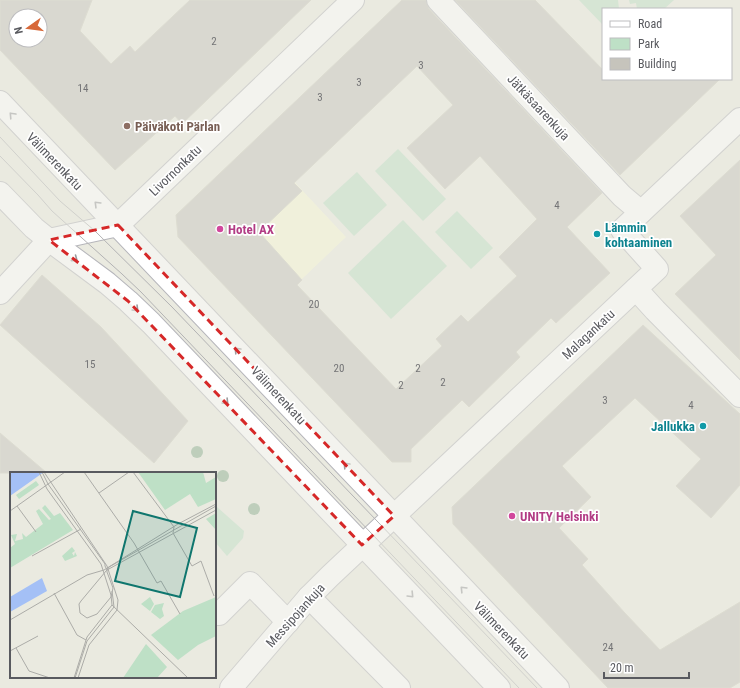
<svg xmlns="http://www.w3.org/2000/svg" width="740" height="688" font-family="'Roboto Condensed',sans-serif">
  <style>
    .commercial { fill: #f9f9d6 }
    .green { fill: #bee0c6 }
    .building { fill: #c6c4bc; stroke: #cecdbf; fill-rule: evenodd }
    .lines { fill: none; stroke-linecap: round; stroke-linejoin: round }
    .minor-casing { stroke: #b6b6bb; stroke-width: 24 }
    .minor { stroke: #fff; stroke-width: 22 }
    .tram { stroke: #b3b3b4; stroke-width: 1 }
    .tree { fill: #8aae8f }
    .oneway { stroke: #9b9c9f }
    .marked { fill: none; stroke: #d62828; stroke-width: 3; stroke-dasharray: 8 5; stroke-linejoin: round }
    .education-dot { fill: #8d6e63; stroke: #fff; stroke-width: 1.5 }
    .hotel-dot { fill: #d1479c; stroke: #fff; stroke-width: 1.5 }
    .culture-dot { fill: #0f9aa8; stroke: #fff; stroke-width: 1.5 }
    .labels { text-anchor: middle; stroke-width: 3.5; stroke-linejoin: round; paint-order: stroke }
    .number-label { font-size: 11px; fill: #747476 }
    .street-label { font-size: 13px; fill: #595a5f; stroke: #fff }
    .education-label { font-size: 13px; font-weight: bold; fill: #785e54; stroke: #fff; text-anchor: start }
    .culture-label { font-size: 13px; font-weight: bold; fill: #0d838f; stroke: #fff; text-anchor: start }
    .hotel-label { font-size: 13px; font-weight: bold; fill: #b23c85; stroke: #fff; text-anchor: start }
    .inset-road { fill: none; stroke: #acaca8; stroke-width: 1 }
    .view { fill: #0f766e; fill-opacity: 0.15; stroke: #0f766e; stroke-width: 2 }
    .inset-edge { fill: none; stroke: #595a5f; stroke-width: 2 }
  </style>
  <rect width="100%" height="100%" fill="#eaeae0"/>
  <path class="commercial" d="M255,140L346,237L258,321L178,237L176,215Z"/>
  <g class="green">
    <path d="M579,0H618L619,9H603V25Z"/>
    <path d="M629,0H674L664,9H637L636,3L630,4Z"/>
    <path d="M398,149L446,199L423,221L375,171Z"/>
    <path d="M357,172L387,205L354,236L323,203Z"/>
    <path d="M457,211L493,248L471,269L435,232Z"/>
    <path d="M403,220L447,266L391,319L348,273Z"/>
    <path d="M215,507H217L244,531L243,538L227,556L215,542Z"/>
  </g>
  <g class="building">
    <path d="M0,0H92L80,31L111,64L130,46L135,52L190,0H311L182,124L175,116L115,170L0,50ZM16,16H40V40H16Z"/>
    <path d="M402,0H426L429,9L602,193L567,227L610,273L556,323L551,318L516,352L520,357L469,407L462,400L411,449V462H392L178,237L176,215ZM417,66L453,105L407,148L445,189L480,156L537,219L499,257L517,276L468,322L461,315L436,339L442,346L396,389L297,285L302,280L259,232L302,191L294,183Z"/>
    <path d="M455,0H535L603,70V79H720L620,175Z"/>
    <path d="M740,160V360L675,294L716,255L680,216Z"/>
    <path d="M42,275L101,327L188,421L154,463L0,325Z"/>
    <path d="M643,325L740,414V485L711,518L676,486L701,459L635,398L562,466L591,497L559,528L588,559L582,565L624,612L660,650L740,602V682L730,688H608L453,524L452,507Z"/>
    <path d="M0,433L47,473H0Z"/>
  </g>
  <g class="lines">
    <defs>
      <g id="minor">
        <path d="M438,0L622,196L641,212"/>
        <path d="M0,102L558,688"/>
        <path d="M0,193L34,228L49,240L107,283L128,301L151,323L499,688"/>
        <path d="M636,289L655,310L740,396"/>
        <path d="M0,293L49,240L118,225L353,0"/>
        <path d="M309,597L399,688"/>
        <path d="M215,614H219L250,583L288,622"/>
        <path d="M231,688L309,597L330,576L657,269L622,230L740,119"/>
      </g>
    </defs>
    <use href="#minor" class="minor-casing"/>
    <use href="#minor" class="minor"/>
    <g class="tram">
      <path d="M0,137L60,201L95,231L172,307L537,688"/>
      <path d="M0,156L38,195L52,211L122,274L141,292L519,688"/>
    </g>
  </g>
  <g class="tree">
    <circle cx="197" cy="452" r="6"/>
    <circle cx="223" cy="476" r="6"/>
    <circle cx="254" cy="509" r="6"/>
  </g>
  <defs><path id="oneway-chevron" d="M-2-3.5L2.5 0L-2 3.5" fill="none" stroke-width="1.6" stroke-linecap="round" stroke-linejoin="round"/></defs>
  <g class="oneway">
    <use href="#oneway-chevron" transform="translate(12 115) rotate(-133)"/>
    <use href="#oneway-chevron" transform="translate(97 204) rotate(-135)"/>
    <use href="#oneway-chevron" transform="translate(75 259) rotate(37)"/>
    <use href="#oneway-chevron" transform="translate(136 309) rotate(45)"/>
    <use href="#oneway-chevron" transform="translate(237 350) rotate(-133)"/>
    <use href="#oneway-chevron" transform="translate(226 402) rotate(46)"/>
    <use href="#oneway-chevron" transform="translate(346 465) rotate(-133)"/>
    <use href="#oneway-chevron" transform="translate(463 589) rotate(-134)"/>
    <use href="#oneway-chevron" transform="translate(411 595) rotate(46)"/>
  </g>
  <path d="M0 0H740V688H0ZM118,225L394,516L362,545L128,301L49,240Z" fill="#eaeae0" fill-opacity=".55" fill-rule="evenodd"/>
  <path class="marked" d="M118,225L394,516L362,545L128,301L49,240Z"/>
  <circle class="education-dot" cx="127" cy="126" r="4"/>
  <g class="hotel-dot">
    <circle cx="220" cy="229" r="4"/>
    <circle cx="512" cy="516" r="4"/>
  </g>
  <g class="culture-dot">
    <circle cx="597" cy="234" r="4"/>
    <circle cx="703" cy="426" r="4"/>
  </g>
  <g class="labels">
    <g class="number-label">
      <text x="214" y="45">2</text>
      <text x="421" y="69">3</text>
      <text x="359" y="86">3</text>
      <text x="83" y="92">14</text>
      <text x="320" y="101">3</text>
      <text x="557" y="209">4</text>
      <text x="314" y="308">20</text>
      <text x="90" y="368">15</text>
      <text x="339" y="372">20</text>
      <text x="418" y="372">2</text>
      <text x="443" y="386">2</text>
      <text x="401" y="389">2</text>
      <text x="605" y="404">3</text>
      <text x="691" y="409">4</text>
      <text x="608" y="651">24</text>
    </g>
    <g class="street-label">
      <text transform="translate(539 107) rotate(47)" y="5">Jätkäsaarenkuja</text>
      <text transform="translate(55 161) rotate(46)" y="5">Välimerenkatu</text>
      <text transform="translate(175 170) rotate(-44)" y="5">Livornonkatu</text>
      <text transform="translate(588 334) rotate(-43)" y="5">Malagankatu</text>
      <text transform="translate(279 395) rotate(47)" y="5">Välimerenkatu</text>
      <text transform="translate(295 615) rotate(-48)" y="5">Messipojankuja</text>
      <text transform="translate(502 630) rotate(46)" y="5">Välimerenkatu</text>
    </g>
    <g class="education-label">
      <text x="135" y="131">Päiväkoti Pärlan</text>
    </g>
    <g class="culture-label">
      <text x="605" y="232">Lämmin<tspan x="605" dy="15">kohtaaminen</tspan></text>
      <text x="695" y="431" text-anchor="end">Jallukka</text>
    </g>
    <g class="hotel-label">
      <text x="228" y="234">Hotel AX</text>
      <text x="520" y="521">UNITY Helsinki</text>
    </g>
  </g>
  <g transform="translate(10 472)">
    <rect width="206" height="206" fill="#eaeae0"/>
    <path d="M128,0H193L196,11L206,5V27L188,35L180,22L155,38ZM26,9L29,13L9,27L6,23ZM35,33L44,44L50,41L63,58L0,96V76L5,72L1,63L7,62L5,69L13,67L12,61L16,65L33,52L26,39L29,37L39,48L41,47L32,36ZM206,41V58L196,47ZM62,75L65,79L62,81L64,84L65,80L67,84L55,89L52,84ZM140,125L144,132L140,139L131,132ZM206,125V164L188,173L168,188L141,163L173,139ZM154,131L152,137L154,144L150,147L141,140L145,133ZM136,172L157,195L147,206H113Z" fill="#bee0c6"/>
    <path d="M0,0H34L0,24ZM32,106L37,119L0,140V125Z" fill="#a4c0f6"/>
    <path class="inset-road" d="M29,0L37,17L91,92L101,123L102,133M32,0L38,12L95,92V94L97,98V100L103,116L101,125L87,142L77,146L70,141L69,132L71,129L96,99L97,98L99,95L206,34M34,0L97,94L108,128L107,138M74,0L124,71L147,111L151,109L170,142M123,0L164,55L163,61L182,94L191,89L204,124M89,21L119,0M7,34L26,60M0,39L55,0M22,84L71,57M97,98L206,38M44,121L67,163L76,168M0,148L77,103L94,98L168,52L206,32M6,176L19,199L40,206M0,179L28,164M64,206L77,165L102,133L178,206M65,206L77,169L104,135L102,119M68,206L79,173L107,138"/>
    <path class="view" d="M123,39L187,56L170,125L105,109Z"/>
    <rect width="206" height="206" class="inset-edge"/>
  </g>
  <rect x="602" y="8" width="130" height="72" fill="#ffffff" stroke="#bdbdbf"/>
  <rect x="610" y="21" width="20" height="6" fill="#ffffff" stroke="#bdbdbf"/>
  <text x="638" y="28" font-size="12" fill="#595a5f">Road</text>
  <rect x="610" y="38" width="20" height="12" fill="#bee0c6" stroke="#bdbdbf"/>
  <text x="638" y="48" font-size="12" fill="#595a5f">Park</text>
  <rect x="610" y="58" width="20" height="12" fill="#c6c4bc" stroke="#bdbdbf"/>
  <text x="638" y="68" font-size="12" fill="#595a5f">Building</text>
  <g transform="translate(28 28) rotate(256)"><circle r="19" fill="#ffffff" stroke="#bdbdbf"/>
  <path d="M0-3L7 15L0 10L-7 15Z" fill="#d76839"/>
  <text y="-6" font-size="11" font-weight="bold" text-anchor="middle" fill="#595a5f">N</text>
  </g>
  <path d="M604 672v6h85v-6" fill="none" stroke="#595a5f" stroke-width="2"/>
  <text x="610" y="672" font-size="12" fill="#595a5f" stroke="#ffffff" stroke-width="3" paint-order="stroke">20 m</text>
</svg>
